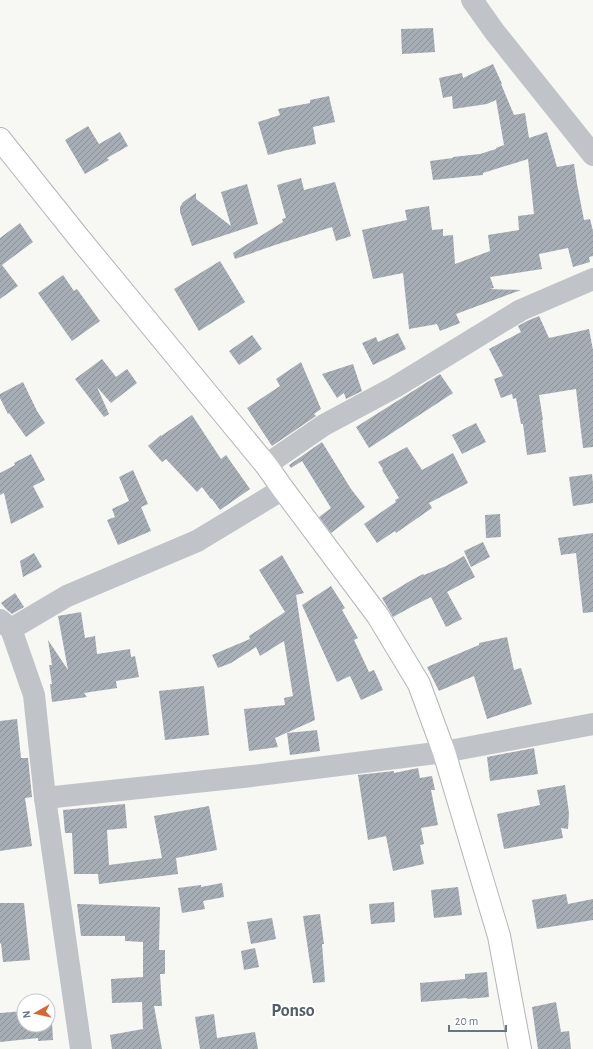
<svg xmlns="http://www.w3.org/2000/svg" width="593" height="1049" font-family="'Alegreya Sans',sans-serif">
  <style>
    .building { fill: url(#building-hatch) }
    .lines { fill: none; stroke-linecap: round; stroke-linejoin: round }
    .major-casing { stroke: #b2b5ba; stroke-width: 24 }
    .minor { stroke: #c0c3c7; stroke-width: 22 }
    .major { stroke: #fff; stroke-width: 22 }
    .labels { text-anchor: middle; stroke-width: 4; stroke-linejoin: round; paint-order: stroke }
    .quarter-label { font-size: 18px; font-weight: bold; fill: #565f68; stroke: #fff }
  </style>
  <defs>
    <pattern id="building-hatch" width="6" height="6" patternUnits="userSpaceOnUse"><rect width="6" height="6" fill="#a7adb4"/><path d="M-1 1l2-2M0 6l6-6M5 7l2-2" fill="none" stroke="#8c9198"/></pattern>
  </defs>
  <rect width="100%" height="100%" fill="#f7f7f4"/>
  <g class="building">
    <path d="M433,28L435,52L402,54L401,29Z"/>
    <path d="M493,64L502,84H501L514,115L525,113L529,138L547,132L557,167L574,164L577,184L584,220L590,219L593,231V256L589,257L590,262L573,267L568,248L539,254L542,269L490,277L494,288L489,289L521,290L456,314L460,323L440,331L437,324L409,329L403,273L373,279L362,230L407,220L405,210L429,206L432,230L443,229V236L453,235L455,264L490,251L488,235L519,230L518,216L534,214L528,159L483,173V175L433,180L430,161L453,158V157L480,154L496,149V148L504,145L496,100L487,104L453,109L452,96L443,98L439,78L462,73L463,78Z"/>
    <path d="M329,96L335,122L313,127L316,144L287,150L268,155L258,122L280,115L278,109L310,103V100Z"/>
    <path d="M88,126L99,144L120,132L128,146L107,158L109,160L85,174L65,140Z"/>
    <path d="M301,178L304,190L335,182L351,236L336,241L332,227L278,244L235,259L233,253L283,222L282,219L286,218L277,185Z"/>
    <path d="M247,184L258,224L192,246L180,212V207L183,202L196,193V199L231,226L221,192Z"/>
    <path d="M20,223L33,242L2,265L18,286L0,299V238Z"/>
    <path d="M220,261L245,302L199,331L174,289Z"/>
    <path d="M63,275L74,291L77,289L100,321L72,341L38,293Z"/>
    <path d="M539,316L549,338L589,329L593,350V447L583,448L576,389L539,395L543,420H542L546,452L527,455L523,424H521L516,398L513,399L512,394L501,398L494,379L503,376L489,349L521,332L518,326L527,321Z"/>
    <path d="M398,333L406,349L373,365L362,343L376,337L378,342Z"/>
    <path d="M252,335L262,349L239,365L229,351Z"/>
    <path d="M102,359L116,377L127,369L137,383L111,403L97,387L109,414L104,417L75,379Z"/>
    <path d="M301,362L321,409L314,414L316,416L272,446L247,408L280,386L276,379Z"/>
    <path d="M353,364L362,391L346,399L344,393L337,398L322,374Z"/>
    <path d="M440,374L453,393L369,448L356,427Z"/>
    <path d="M23,382L37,411L45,423L26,437L9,413L8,414L0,398V394Z"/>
    <path d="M192,415L221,459L226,455L250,489L220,510L212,499H211L202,487L197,492L166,459L162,462L148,446L161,435V436Z"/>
    <path d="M476,423L486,442L462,454L452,435Z"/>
    <path d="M322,442L351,489L365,507L331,533L319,517L331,508L302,461L291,468L289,465Z"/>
    <path d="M407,447L422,470L453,453L468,483L429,503L432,508L396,533L395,531L377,543L364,524L396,502L395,500L399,498L382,470L383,469L378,462Z"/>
    <path d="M31,454L45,480L33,486L44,507L11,524L4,493L0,495V473L15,465L14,463Z"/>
    <path d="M133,470L148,504L141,507L151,531L118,545L107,520L115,517L112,509L129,501L119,477Z"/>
    <path d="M592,474L593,483V503L573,506L569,477Z"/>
    <path d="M500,514L501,537L486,538L485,515Z"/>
    <path d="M593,533V612L583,613L576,553L561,555L558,538Z"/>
    <path d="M483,542L490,557L471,567L464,551Z"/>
    <path d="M34,553L42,567L23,577L20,561Z"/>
    <path d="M282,555L304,593L296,595L315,720L275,738L278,747L249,751L244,709L285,705L284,698L293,696L284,641L260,656L256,647L231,663L218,668L212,655L250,639L249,636L285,612L259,570Z"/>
    <path d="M464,556L475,577L447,592L462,619L446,627L431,597L413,606L393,617L382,598L410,581L423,574L424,575L446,566Z"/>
    <path d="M331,586L345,608L342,610L358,638L354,640L369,672L374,670L383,690L361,700L350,676L337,682L302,605Z"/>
    <path d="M15,593L24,607L12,614L6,609L1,603Z"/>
    <path d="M81,612L85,638L95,636L97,654L130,649L131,657L135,656L139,677L116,681L117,688L84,693L87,697L52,702L50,684H52L49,665H52L48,640L68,670L58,616Z"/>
    <path d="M507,637L514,670L521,668L532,704L487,719L474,676L439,691L427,667L479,645V643Z"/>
    <path d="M204,686L209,735L165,740L159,691Z"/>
    <path d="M17,719L21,758H28L32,797L25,798L32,846L0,851V721Z"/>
    <path d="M317,730L320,751L290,755L287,733Z"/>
    <path d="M534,748L538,774L490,781L487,757Z"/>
    <path d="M418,768L420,778L432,776L435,790H431L438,825L421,828L424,844L420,845L424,864L393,871L386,836L368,840L358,775L394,771V773Z"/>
    <path d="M565,785L569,813L568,829L561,828L563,838L504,849L497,814L540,805L537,790Z"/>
    <path d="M125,804L127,828L107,830L109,865L162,858L154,816L209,806L217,850L176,858L178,874L99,884L98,874H74L72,833H65L63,810Z"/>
    <path d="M222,883L224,897L203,901L205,909L182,913L178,888L201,885V887Z"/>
    <path d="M458,887L462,915L434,918L431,890Z"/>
    <path d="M566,894L568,904L593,899V920L537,929L532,900Z"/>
    <path d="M394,902L395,922L371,924L369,904Z"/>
    <path d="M0,903H24L30,960L3,962L1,943L0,944Z"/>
    <path d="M77,904L160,907L159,950H165V974H160L162,1006H154L162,1049H112L110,1035L143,1029L142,1002L112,1003L111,979L143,977V942L125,941V936H81Z"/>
    <path d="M320,914L324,944H322L325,982L313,983L303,916Z"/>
    <path d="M272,918L276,939L251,944L247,922Z"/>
    <path d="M255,948L259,967L244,970L241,951Z"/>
    <path d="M487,972L489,997L467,999V998L421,1002L420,983L465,979V974Z"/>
    <path d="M556,1002L561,1032L569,1031L571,1049H538L532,1007Z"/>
    <path d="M24,1011V1025H48V1022H52L53,1040L38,1041V1038L0,1042V1013Z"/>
    <path d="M214,1014L217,1038L255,1032L258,1049H200L195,1017Z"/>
  </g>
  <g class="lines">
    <defs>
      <path id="major" d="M0,139L79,238L266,465L283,489L378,616L419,684L444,752L499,936L520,1049"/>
    </defs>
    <use href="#major" class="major-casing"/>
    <g class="minor">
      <path d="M472,0L494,31L593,155"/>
      <path d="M266,465L324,425L395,387L521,310L593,279"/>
      <path d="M0,620L11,629L34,695L45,798L81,1049"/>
      <path d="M11,629L67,596L197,541L283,489"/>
      <path d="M45,798L252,776L444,752L593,724"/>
    </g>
    <use href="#major" class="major"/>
  </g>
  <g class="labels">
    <g class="quarter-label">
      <text x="293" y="1016">Ponso</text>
    </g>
  </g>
  <g transform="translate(36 1013) rotate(262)"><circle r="19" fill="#ffffff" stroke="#c3c8cd"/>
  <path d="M0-3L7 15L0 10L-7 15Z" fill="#d56836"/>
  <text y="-6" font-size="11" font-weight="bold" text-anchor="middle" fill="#687583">N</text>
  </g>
  <path d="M449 1025v6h57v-6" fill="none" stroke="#687583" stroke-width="2"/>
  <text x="455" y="1025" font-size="12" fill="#687583" stroke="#ffffff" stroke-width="3" paint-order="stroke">20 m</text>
</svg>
